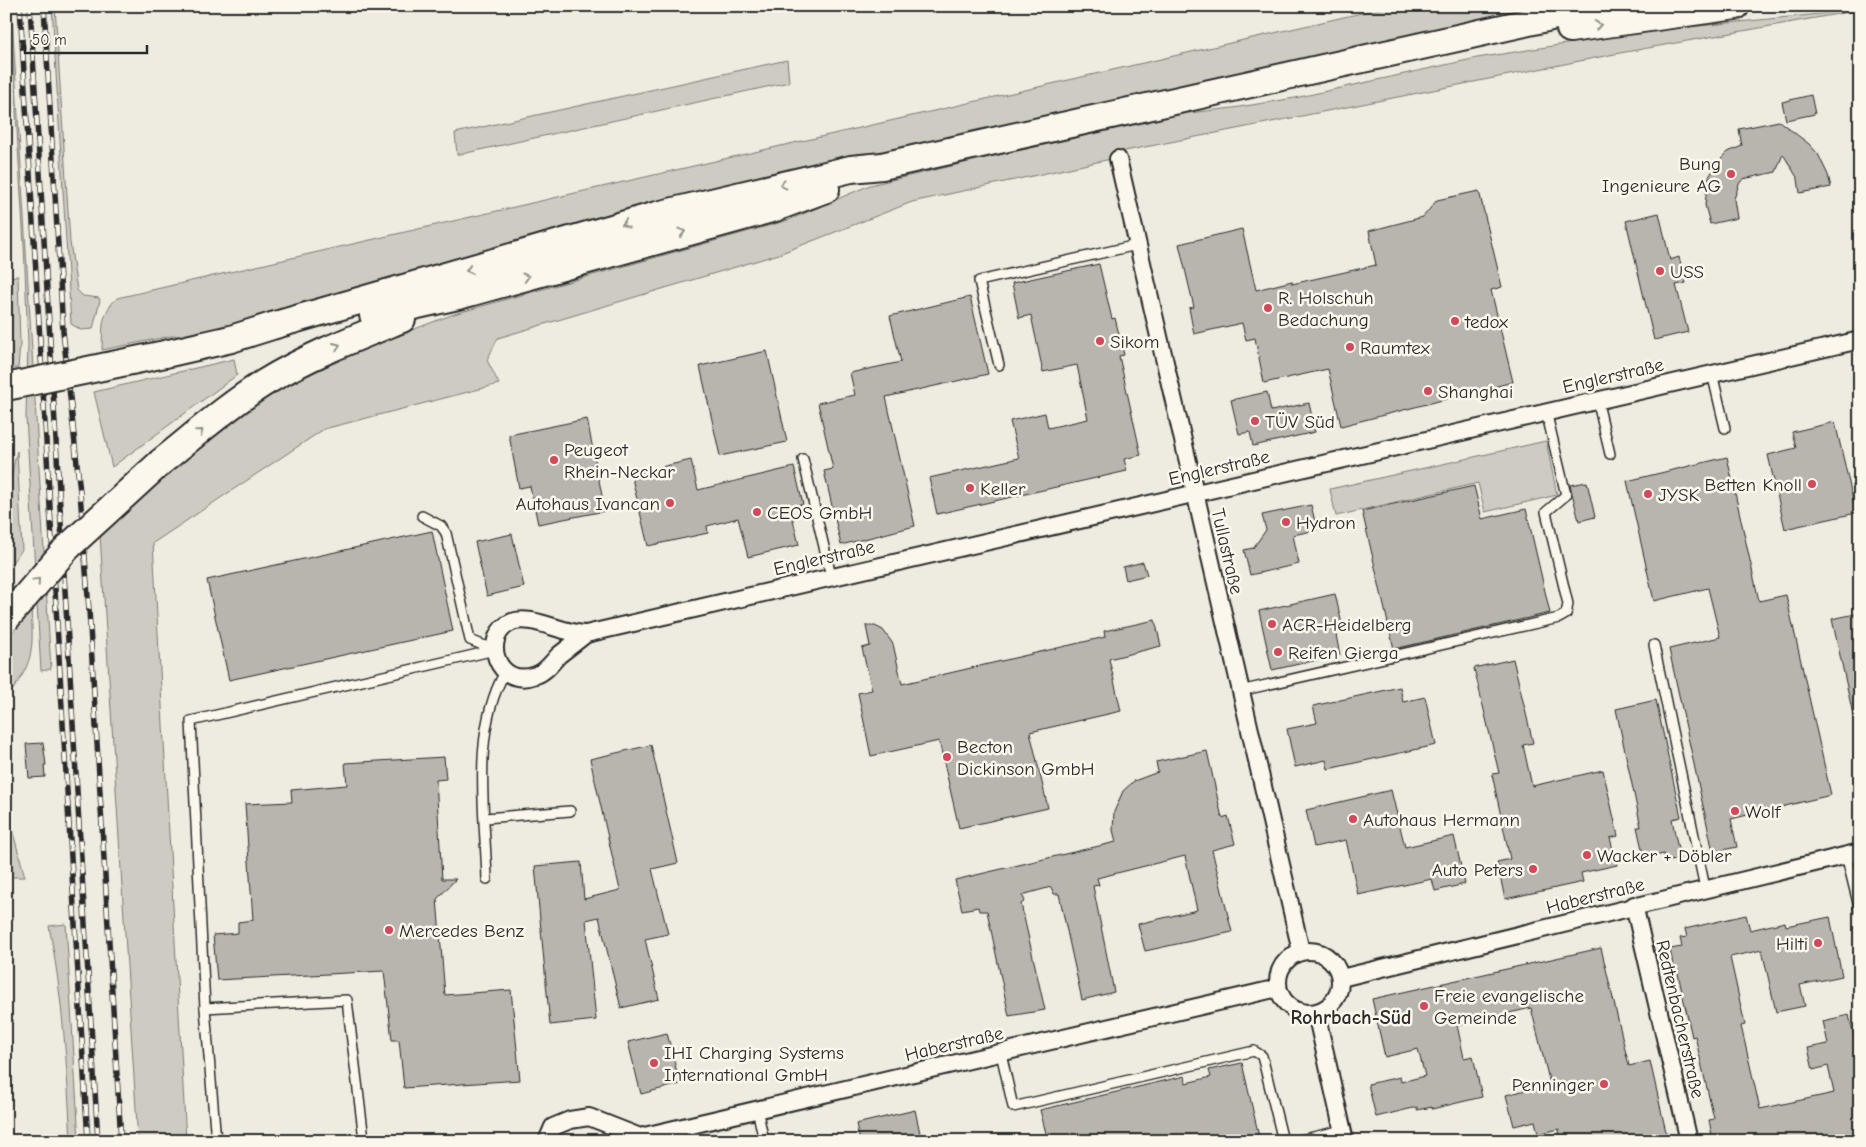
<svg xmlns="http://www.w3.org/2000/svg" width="1866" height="1147" font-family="'Comic Neue',sans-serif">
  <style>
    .green { fill: #cecbc2; stroke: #7c7b76 }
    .building { fill: #b8b5ae; stroke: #2b2b2b }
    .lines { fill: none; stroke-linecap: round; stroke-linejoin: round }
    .service-casing { stroke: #2b2b2b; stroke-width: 12 }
    .minor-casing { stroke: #2b2b2b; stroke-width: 20 }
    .primary-casing { stroke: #2b2b2b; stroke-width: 30 }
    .service { stroke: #fbf7ec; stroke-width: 9 }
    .minor { stroke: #fbf7ec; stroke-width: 16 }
    .primary { stroke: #fbf7ec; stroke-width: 26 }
    .rail-casing { stroke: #2b2b2b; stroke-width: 5.5 }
    .rail { stroke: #fbf7ec; stroke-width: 4; stroke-dasharray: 11; stroke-linecap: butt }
    .primary-bridge-casing { stroke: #2b2b2b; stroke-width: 30; stroke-linecap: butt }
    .primary-bridge { stroke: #fbf7ec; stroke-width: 26 }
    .oneway { stroke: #93918c }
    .poi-dot { fill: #d1495b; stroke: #fbf7ec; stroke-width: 2 }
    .labels { text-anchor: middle; stroke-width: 5; stroke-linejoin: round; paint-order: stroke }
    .poi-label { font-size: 19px; fill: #2b2b2b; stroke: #fbf7ec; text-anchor: start }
    .street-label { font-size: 19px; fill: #2b2b2b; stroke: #fbf7ec }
    .neighbourhood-label { font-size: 20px; font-weight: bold; fill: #2b2b2b; stroke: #fbf7ec }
  </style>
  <rect width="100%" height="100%" fill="#eeebe0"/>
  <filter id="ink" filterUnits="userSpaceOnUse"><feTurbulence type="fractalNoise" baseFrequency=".02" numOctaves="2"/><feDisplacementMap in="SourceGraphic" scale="10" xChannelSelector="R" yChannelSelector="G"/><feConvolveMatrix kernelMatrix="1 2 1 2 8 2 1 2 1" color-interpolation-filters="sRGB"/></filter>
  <g filter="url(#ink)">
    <g class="green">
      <path d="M52,6H55L70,242L77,290L83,296L99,298L100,300L93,329L81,330L71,324Z"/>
      <path d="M1392,6H1543L264,317L177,337L176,335L102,350C103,327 100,315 117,298Z"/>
      <path d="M1860,10L1620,53L1120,152L1111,159L912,202L779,254L498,338L487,360L499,384L324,429L153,543L186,1141H138L100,535L135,499L261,399L349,354L454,314L789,220L870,185L1171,115L1233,108L1295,98L1477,58L1648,31Z"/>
      <path d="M10,16H12L51,669L41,671L26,417L28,343L24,245Z"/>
      <path d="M787,60L789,82L457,155L455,133Z"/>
      <path d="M18,276L20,344L18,368L6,370V277Z"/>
      <path d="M234,359L237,375L112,467L94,392Z"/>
      <path d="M1546,441L1557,495L1485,512L1478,483L1336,516L1330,489Z"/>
      <path d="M17,451L22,550L6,570C6,529 6,491 17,451Z"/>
      <path d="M31,609C34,652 33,664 6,699V640Z"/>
      <path d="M6,807L8,814L25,877H6Z"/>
      <path d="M66,924L79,1141H71C67,1069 63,996 49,926Z"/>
    </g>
    <g class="building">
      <path d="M1811,95L1815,114L1786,120L1782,102Z"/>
      <path d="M1779,121L1809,144L1818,154L1828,175L1831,187L1800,193L1798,179L1783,154L1776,172L1743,179L1739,184L1734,199L1737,218L1710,224L1705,205L1708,178L1720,160L1728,152L1742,146L1739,129Z"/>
      <path d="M1479,191L1502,287L1491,290L1513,382L1341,426L1328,369L1264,383L1255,338L1246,340L1242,323L1194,334L1189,308L1194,307L1179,244L1242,229L1256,290L1292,281V284L1376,265L1369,231L1423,217L1437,200Z"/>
      <path d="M1659,213L1670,260L1679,257L1686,283L1676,285L1688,332L1654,340L1626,221Z"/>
      <path d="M1099,264L1112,319L1115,318L1124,355L1119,356L1141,455L1124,459L1127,471L937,514L929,478L1019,458L1010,421L1045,413L1048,428L1088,419L1077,365L1043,372L1031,315L1019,318L1012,283Z"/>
      <path d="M970,297L988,374L886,397L915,526L841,545L824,471L833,469L818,403L855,395L850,373L901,362L890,316Z"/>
      <path d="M767,351L787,442L720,456L700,366Z"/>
      <path d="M1267,392L1271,411L1309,403L1315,432L1253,446L1250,432L1239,434L1231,400Z"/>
      <path d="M587,419L605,511L538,524L530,486L519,488L509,435Z"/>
      <path d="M1835,422L1856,513L1785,529L1768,455L1796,448L1792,432Z"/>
      <path d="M1727,457L1759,601L1786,595L1831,795L1731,819L1737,847L1713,852L1669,649L1720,637L1708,588L1654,601L1627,481Z"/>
      <path d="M691,460L698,490L794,467L803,504L790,507L799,545L748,557L738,518L707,526L708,533L648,546L631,474Z"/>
      <path d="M1587,482L1595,517L1579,521L1570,485Z"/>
      <path d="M1474,486L1482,519L1526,509L1550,613L1394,649L1362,511Z"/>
      <path d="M1311,505L1317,530L1293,535L1299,564L1250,575L1244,550L1253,548L1266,530L1262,515Z"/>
      <path d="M432,531L453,631L229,680L207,580Z"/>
      <path d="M512,534L524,587L487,596L475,542Z"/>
      <path d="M1143,562L1147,575L1126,580L1123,567Z"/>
      <path d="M1335,594L1342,624L1334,625L1340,655L1272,670L1259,611Z"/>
      <path d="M1860,613V718L1854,719L1832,619Z"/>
      <path d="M1155,620L1161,646L1109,659L1121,711L1030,732L1048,808L959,828L939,741L871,756L858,693L872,690L862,648L870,646L866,626H875L883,630L893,644L902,684L1105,637L1104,631Z"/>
      <path d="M1513,659L1533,743L1523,745L1532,786L1603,770L1618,836L1610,838L1617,865L1581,873L1583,882L1505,899L1497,862L1510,859L1492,774L1499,773L1474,668Z"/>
      <path d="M1400,687L1403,702L1425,697L1436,745L1328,769L1326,760L1295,767L1287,729L1317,723L1313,706Z"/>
      <path d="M1656,700L1681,817L1672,819L1680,859L1665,862L1664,854L1644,858L1637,827H1641L1616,709Z"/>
      <path d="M43,743L46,765H44L45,777L29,778L26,744Z"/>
      <path d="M651,745L678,863L652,869L668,934L645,939L659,999L621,1008L599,917L586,920L596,1020L550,1025L535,866L581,862L584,899L620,890L590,759Z"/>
      <path d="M1207,751L1222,818L1228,816L1235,844L1212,850L1232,932L1145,951L1138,924L1197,910L1185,856L1097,878L1099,885L1093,886L1114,992L1082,1000L1059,894H1054L1051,887L1022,895L1025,901L1021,904L1045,1010L1009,1016L987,911H979L978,907L962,910L955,880L1116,842L1113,830L1114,812L1123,791L1134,781L1158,772L1156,762Z"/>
      <path d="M444,757L446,779L436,780L442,879H456L437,899L445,995L511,990L520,1080L404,1088L399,1040H392L384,971L217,980L213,935L238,933V922L253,920L245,804L292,802L291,790L347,785L345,763Z"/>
      <path d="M1391,790L1405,847L1454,836L1465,884L1435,891L1432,879L1358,895L1346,840L1314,847L1306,810Z"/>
      <path d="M1746,915L1750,930L1785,922L1786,926L1830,917L1842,976L1800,985L1805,1006L1776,1012L1762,950L1730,957L1745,1025L1741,1026L1760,1109L1834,1093L1828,1066L1813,1070L1808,1048L1828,1044L1823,1021L1849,1015L1860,1064V1141H1713L1709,1120L1714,1119L1695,1036L1692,1037L1677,969L1674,970L1670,949L1682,947L1680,938L1687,937L1685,929Z"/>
      <path d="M1601,948L1629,1066L1650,1061L1668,1141H1560L1559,1129L1538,1134L1535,1121L1514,1126L1506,1095L1550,1084L1531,1008L1457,1025L1464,1058L1473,1056L1482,1097L1432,1109V1107L1417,1110V1107L1376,1117L1368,1084L1400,1077L1401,1082L1425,1076L1418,1049L1385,1057L1372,999Z"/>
      <path d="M667,1033L680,1084L641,1094L628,1042Z"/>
      <path d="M1242,1063L1260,1141H1048L1040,1110L1185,1076L1186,1083L1211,1077L1209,1070Z"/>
      <path d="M915,1110L920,1133L896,1138L897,1141H860L856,1124Z"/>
    </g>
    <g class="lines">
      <defs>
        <g id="service">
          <path d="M999,365L979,281L1137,245"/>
          <path d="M1712,373L1725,428"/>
          <path d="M1597,399L1610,454"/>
          <path d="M803,459L831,576"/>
          <path d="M422,516L441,526L446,533L470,640L495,650"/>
          <path d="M1654,645L1705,888"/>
          <path d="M1240,691L1559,618L1566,614L1568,604L1546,512L1566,495L1546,411"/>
          <path d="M485,818L570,811"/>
          <path d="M1846,855L1860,911"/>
          <path d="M487,879C485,813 471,732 505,672"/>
          <path d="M205,1008L347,1000L364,1139L339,1141"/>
          <path d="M1001,1053L1013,1107L1254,1051L1262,1056L1283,1141"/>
          <path d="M757,1109L764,1141"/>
          <path d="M216,1141L205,1008L191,721L495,650"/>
          <path d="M1296,1141L1343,1130"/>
        </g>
        <g id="minor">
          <path d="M1118,159L1301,951"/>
          <path d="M586,634C577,641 568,648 559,655C552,662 546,672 536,675C496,690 480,635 512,622C531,614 562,634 586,634L1860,340"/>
          <path d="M1634,905L1689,1141"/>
          <circle cx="1309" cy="982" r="31"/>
          <path d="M1341,978L1860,852"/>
          <path d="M1316,1013L1345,1141"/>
          <path d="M547,1141L553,1127L570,1120L589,1117L640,1137L1278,988"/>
        </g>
        <g id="primary">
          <path d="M1570,29L1736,6"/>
          <path d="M373,315L462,295L775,208L826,189"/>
          <path d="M165,354L231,339L272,326L657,215L851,169L882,166L1601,6"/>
          <path d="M161,462C195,435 227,406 264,383C308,356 355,338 402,319"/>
        </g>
      </defs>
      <use href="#service" class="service-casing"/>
      <use href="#minor" class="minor-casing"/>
      <use href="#primary" class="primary-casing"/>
      <use href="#service" class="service"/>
      <use href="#minor" class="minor"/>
      <use href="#primary" class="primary"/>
      <defs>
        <g id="rail">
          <path d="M20,6L88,1141"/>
          <path d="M30,6L98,1141"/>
          <path d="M44,6L63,331L80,492L89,610L121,1141"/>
        </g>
      </defs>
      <use href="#rail" class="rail-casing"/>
      <use href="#rail" class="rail"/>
      <defs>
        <g id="primary-bridge">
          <path d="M6,387L165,354"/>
          <path d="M6,619L67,548L161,462"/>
        </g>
      </defs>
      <use href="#primary-bridge" class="primary-bridge-casing"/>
      <use href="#primary-bridge" class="primary-bridge"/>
    </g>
    <defs><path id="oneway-chevron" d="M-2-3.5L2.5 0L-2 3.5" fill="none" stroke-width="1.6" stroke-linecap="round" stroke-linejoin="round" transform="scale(1.25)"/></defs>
    <g class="oneway">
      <use href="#oneway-chevron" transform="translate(1598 25) rotate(-9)"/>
      <use href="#oneway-chevron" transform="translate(783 185) rotate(167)"/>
      <use href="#oneway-chevron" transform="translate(625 224) rotate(164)"/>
      <use href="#oneway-chevron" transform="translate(682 232) rotate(-16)"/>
      <use href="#oneway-chevron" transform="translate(469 270) rotate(164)"/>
      <use href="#oneway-chevron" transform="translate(526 277) rotate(-16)"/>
      <use href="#oneway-chevron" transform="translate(337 346) rotate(-23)"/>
      <use href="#oneway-chevron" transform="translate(200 432) rotate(-40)"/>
      <use href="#oneway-chevron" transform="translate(37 581) rotate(-49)"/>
    </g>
  </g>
  <g class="poi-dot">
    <circle cx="1731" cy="174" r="5"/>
    <circle cx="1660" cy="271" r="5"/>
    <circle cx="1268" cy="308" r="5"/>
    <circle cx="1455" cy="321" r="5"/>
    <circle cx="1100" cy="341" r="5"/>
    <circle cx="1350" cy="347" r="5"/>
    <circle cx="1428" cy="391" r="5"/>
    <circle cx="1255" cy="421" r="5"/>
    <circle cx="554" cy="460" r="5"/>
    <circle cx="1812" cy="484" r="5"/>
    <circle cx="970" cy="488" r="5"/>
    <circle cx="1648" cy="494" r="5"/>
    <circle cx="670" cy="503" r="5"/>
    <circle cx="757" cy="512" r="5"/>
    <circle cx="1286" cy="522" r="5"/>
    <circle cx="1272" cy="624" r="5"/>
    <circle cx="1278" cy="652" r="5"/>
    <circle cx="947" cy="757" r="5"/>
    <circle cx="1735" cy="811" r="5"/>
    <circle cx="1353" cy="819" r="5"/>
    <circle cx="1587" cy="855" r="5"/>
    <circle cx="1533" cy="869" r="5"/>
    <circle cx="389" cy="930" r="5"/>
    <circle cx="1818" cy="943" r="5"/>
    <circle cx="1424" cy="1006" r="5"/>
    <circle cx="654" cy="1063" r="5"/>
    <circle cx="1604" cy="1084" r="5"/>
  </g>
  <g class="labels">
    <g class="poi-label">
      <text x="1721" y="170" text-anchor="end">Bung<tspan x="1721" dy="22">Ingenieure AG</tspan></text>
      <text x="1670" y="278">USS</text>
      <text x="1278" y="304">R. Holschuh<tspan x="1278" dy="22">Bedachung</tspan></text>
      <text x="1465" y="328">tedox</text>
      <text x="1110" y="348">Sikom</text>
      <text x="1360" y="354">Raumtex</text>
      <text x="1438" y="398">Shanghai</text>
      <text x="1265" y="428">TÜV Süd</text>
      <text x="564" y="456">Peugeot<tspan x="564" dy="22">Rhein-Neckar</tspan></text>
      <text x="1802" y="491" text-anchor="end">Betten Knoll</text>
      <text x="980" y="495">Keller</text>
      <text x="1658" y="501">JYSK</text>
      <text x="660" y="510" text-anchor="end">Autohaus Ivancan</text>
      <text x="767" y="519">CEOS GmbH</text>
      <text x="1296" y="529">Hydron</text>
      <text x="1282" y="631">ACR-Heidelberg</text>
      <text x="1288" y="659">Reifen Gierga</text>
      <text x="957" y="753">Becton<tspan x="957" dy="22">Dickinson GmbH</tspan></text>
      <text x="1745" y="818">Wolf</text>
      <text x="1363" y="826">Autohaus Hermann</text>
      <text x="1597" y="862">Wacker + Döbler</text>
      <text x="1523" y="876" text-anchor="end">Auto Peters</text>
      <text x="399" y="937">Mercedes Benz</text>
      <text x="1808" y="950" text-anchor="end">Hilti</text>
      <text x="1434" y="1002">Freie evangelische<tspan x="1434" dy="22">Gemeinde</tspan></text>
      <text x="664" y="1059">IHI Charging Systems<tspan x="664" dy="22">International GmbH</tspan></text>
      <text x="1594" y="1091" text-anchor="end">Penninger</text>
    </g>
    <g class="street-label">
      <text transform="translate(1613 375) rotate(-13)" y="7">Englerstraße</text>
      <text transform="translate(1219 467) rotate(-13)" y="7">Englerstraße</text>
      <text transform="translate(1228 551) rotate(77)" y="7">Tullastraße</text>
      <text transform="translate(824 557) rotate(-13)" y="7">Englerstraße</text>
      <text transform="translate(1595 895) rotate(-14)" y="7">Haberstraße</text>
      <text transform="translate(1681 1019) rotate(77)" y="7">Redtenbacherstraße</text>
      <text transform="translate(954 1043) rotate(-13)" y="7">Haberstraße</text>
    </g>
    <g class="neighbourhood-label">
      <text x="1351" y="1024">Rohrbach-Süd</text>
    </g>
  </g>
  <rect width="1866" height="1147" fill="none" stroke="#fbf7ec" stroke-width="25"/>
  <rect x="12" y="12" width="1841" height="1122" fill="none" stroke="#2b2b2b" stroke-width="2" filter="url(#ink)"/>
  <path d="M25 45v8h122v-8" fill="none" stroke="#2b2b2b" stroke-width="2.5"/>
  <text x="32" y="45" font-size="15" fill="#2b2b2b" stroke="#fbf7ec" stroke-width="4" paint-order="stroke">50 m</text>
</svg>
